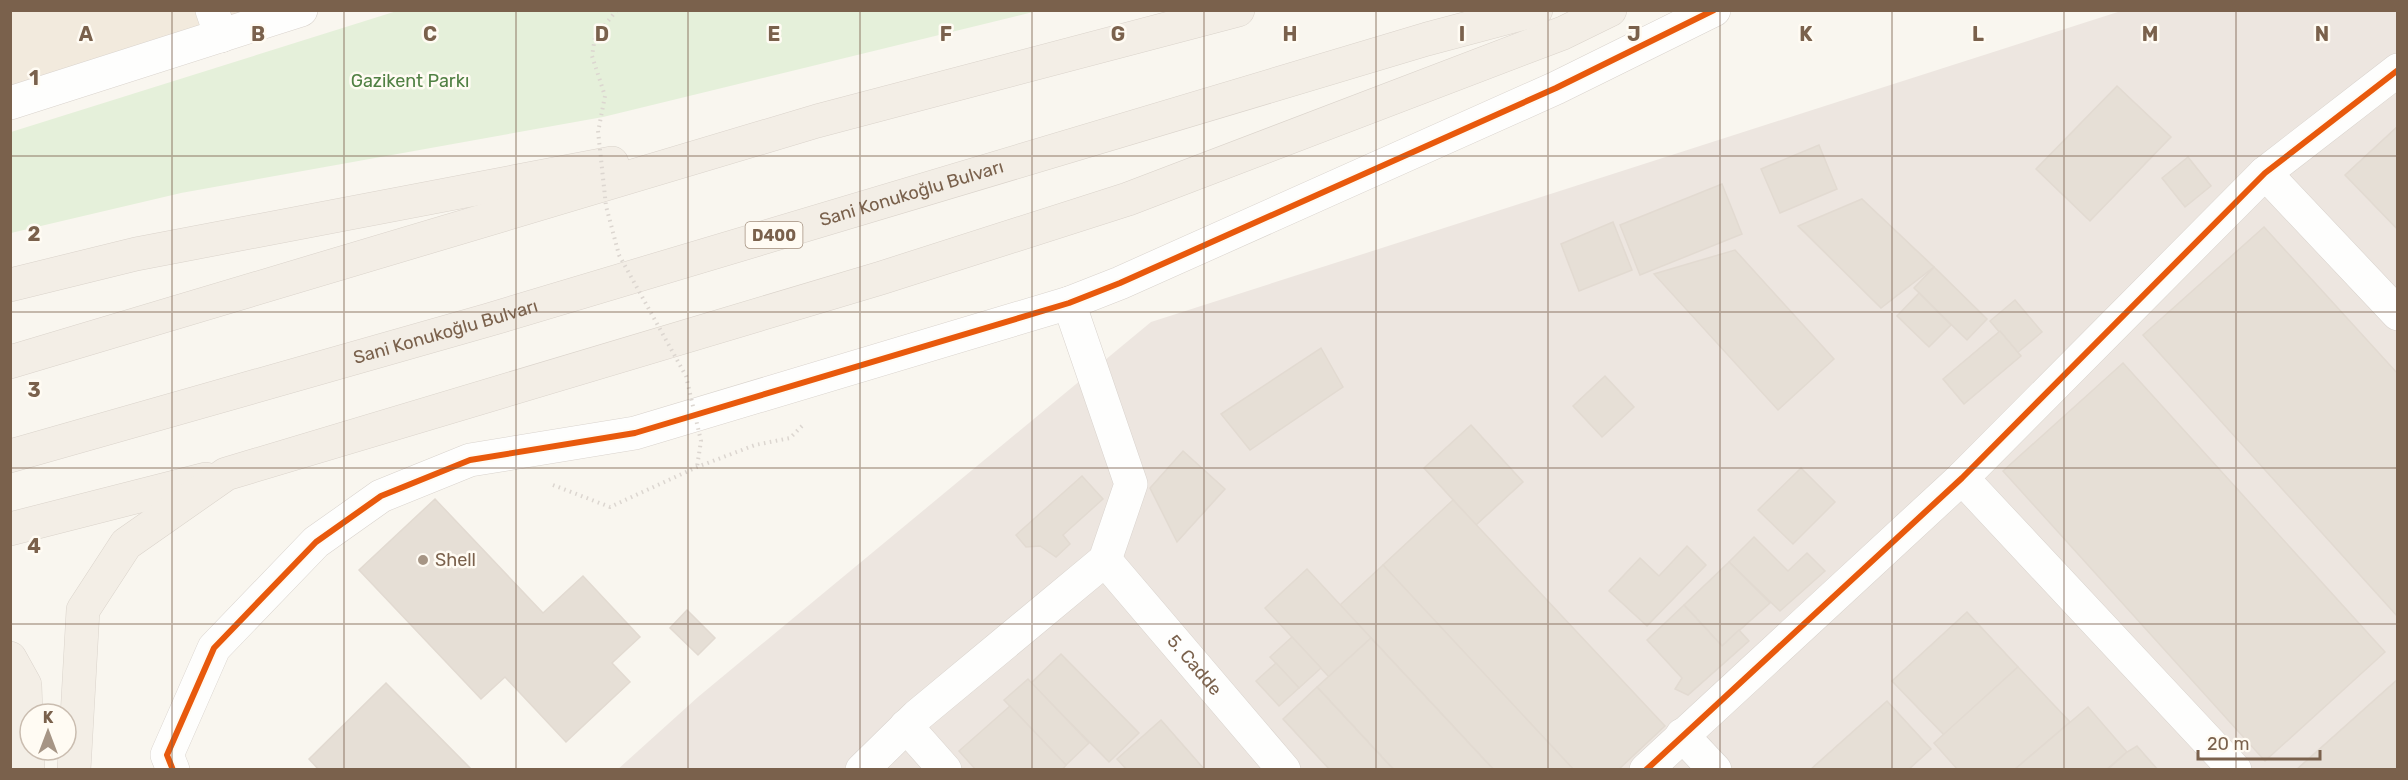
<svg xmlns="http://www.w3.org/2000/svg" width="2408" height="780" font-family="Rubik,sans-serif">
  <style>
    .residential { fill: #f2eadd }
    .industrial { fill: #ede6e0 }
    .green { fill: #e5f0da }
    .building { fill: #e6dfd6; stroke: #e2dad1; stroke-width: 1.5 }
    .lines { fill: none; stroke-linecap: round; stroke-linejoin: round }
    .minor-casing { stroke: #d9d3cd; stroke-width: 34 }
    .tertiary-casing { stroke: #d9d3cd; stroke-width: 34 }
    .trunk-casing { stroke: #dad3cb; stroke-width: 34 }
    .path { stroke: #dcd6d0; stroke-width: 4; stroke-dasharray: 1.5 4.5; stroke-linecap: butt }
    .minor { stroke: #fefefd; stroke-width: 33 }
    .tertiary { stroke: #fefefd; stroke-width: 33 }
    .trunk { stroke: #f3eee6; stroke-width: 33 }
    .path-bridge { stroke: #dcd6d0; stroke-width: 4; stroke-dasharray: 1.5 4.5; stroke-linecap: butt }
    .cycleway-casing { stroke: #fffbf3; stroke-width: 10 }
    .cycleway { stroke: #e8590c; stroke-width: 6 }
    .grid { fill: none; stroke: #7a614c; stroke-width: 1.5; stroke-opacity: 0.55 }
    .poi-dot { fill: #a69585; stroke: #fffbf3; stroke-width: 2 }
    .labels { text-anchor: middle; stroke-width: 5; stroke-linejoin: round; paint-order: stroke }
    .shield { fill: #fffbf3; stroke: #a28f7e; stroke-width: 1.5 }
    .shield-label { font-size: 16px; font-weight: bold; fill: #7a614c }
    .park-label { font-size: 18px; fill: #508043; stroke: #fffbf3 }
    .street-label { font-size: 18px; fill: #7a614c; stroke: #fffbf3 }
    .poi-label { font-size: 18px; fill: #7a614c; stroke: #fffbf3; text-anchor: start }
    .grid-label { font-size: 20px; text-anchor: middle; font-weight: bold; fill: #7a614c; stroke: #fffbf3; stroke-width: 5; stroke-linejoin: round; paint-order: stroke }
  </style>
  <rect width="100%" height="100%" fill="#f9f6ef"/>
  <path class="residential" d="M11,11H291L11,98Z"/>
  <path class="industrial" d="M2121,11H2397V769L617,770L698,697L1151,322Z"/>
  <path class="green" d="M400,10H1037V11L603,117L181,193L11,233V132Z"/>
  <g class="building">
    <path d="M2117,86L2171,137L2090,221L2036,169Z"/>
    <path d="M2398,126V230L2345,175Z"/>
    <path d="M1819,145L1837,189L1780,213L1761,169Z"/>
    <path d="M2188,157L2211,186L2185,207L2162,178Z"/>
    <path d="M1722,184L1742,234L1640,275L1620,225Z"/>
    <path d="M1862,199L1934,267L1881,308L1798,226Z"/>
    <path d="M1613,222L1632,270L1579,291L1561,244Z"/>
    <path d="M2264,227L2398,374V617L2143,335Z"/>
    <path d="M1735,250L1834,359L1778,410L1654,274Z"/>
    <path d="M1934,267L1987,319L1967,340L1914,288Z"/>
    <path d="M1919,293L1951,325L1929,347L1897,316Z"/>
    <path d="M2015,300L2042,332L2017,353L1990,321Z"/>
    <path d="M2000,331L2021,356L1964,404L1943,379Z"/>
    <path d="M1321,348L1343,387L1250,450L1221,414Z"/>
    <path d="M2123,363L2385,652L2265,761L2003,471Z"/>
    <path d="M1605,376L1634,407L1602,437L1573,406Z"/>
    <path d="M1471,425L1523,482L1476,525L1424,468Z"/>
    <path d="M1183,451L1225,489L1177,542L1150,488Z"/>
    <path d="M1801,468L1835,502L1793,544L1758,510Z"/>
    <path d="M1082,476L1103,499L1063,535L1070,544L1056,557L1040,546L1026,547L1016,535Z"/>
    <path d="M435,499L543,613L583,576L640,637L612,663L630,682L566,742L505,677L481,699L359,570Z"/>
    <path d="M1453,500L1665,726L1618,770H1574L1383,565Z"/>
    <path d="M1754,537L1788,571L1807,553L1825,571L1780,611L1729,562Z"/>
    <path d="M1687,546L1706,565L1647,626L1609,591L1640,558L1659,576Z"/>
    <path d="M1729,562L1770,603L1722,646L1684,605Z"/>
    <path d="M1383,565L1574,770H1494L1371,638L1340,605Z"/>
    <path d="M1307,569L1371,638L1329,677L1265,608Z"/>
    <path d="M1684,605L1722,646L1739,630L1749,641L1688,695L1675,689L1682,678L1647,640Z"/>
    <path d="M687,610L715,638L698,655L670,628Z"/>
    <path d="M1967,612L2018,667L1944,735L1892,681Z"/>
    <path d="M1292,637L1321,668L1299,688L1270,657Z"/>
    <path d="M1371,638L1494,770H1394L1317,687Z"/>
    <path d="M1061,654L1139,733L1109,762L1031,683Z"/>
    <path d="M1276,663L1299,688L1279,706L1256,681Z"/>
    <path d="M2018,667L2070,722L2014,770H1958L1934,743Z"/>
    <path d="M1028,679L1089,743L1066,765L1004,700Z"/>
    <path d="M2398,679V770H2296Z"/>
    <path d="M386,683L472,770H319L309,759Z"/>
    <path d="M1317,687L1394,770H1330L1283,719Z"/>
    <path d="M1887,701L1931,749L1908,770H1810Z"/>
    <path d="M1010,706L1066,765L1062,770H976L959,751Z"/>
    <path d="M2088,707L2127,752L2106,770H2014Z"/>
    <path d="M1161,720L1205,770H1127L1117,759Z"/>
    <path d="M2137,746L2158,770H2107L2127,752Z"/>
  </g>
  <g class="lines">
    <defs>
      <g id="minor">
        <path d="M212,10L221,36"/>
        <path d="M2265,173L2398,314"/>
        <path d="M1962,478L2235,770"/>
        <path id="s1" d="M1105,560L1284,770"/>
        <path d="M906,726L945,770"/>
        <path d="M1682,735L1715,770"/>
        <path d="M173,770L167,755L214,648L316,542L381,496L470,460L635,433L1069,303L1120,283L1556,88L1714,10"/>
        <path d="M862,770L917,716L1105,560L1131,484L1069,303"/>
        <path d="M1646,770L1962,478L2265,173L2398,70"/>
      </g>
      <path id="tertiary" d="M10,103L301,10"/>
      <g id="trunk">
        <path d="M10,285L136,254L612,163"/>
        <path d="M10,362L817,121L1238,10"/>
        <path id="s2" d="M10,456L488,320L1427,39L1536,10"/>
        <path d="M10,529L206,479"/>
        <path d="M10,658L25,685L28,770"/>
        <path d="M74,770L83,610L126,544L226,474L881,278L1128,199L1563,33L1610,10"/>
      </g>
    </defs>
    <use href="#minor" class="minor-casing"/>
    <use href="#tertiary" class="tertiary-casing"/>
    <use href="#trunk" class="trunk-casing"/>
    <g class="path">
      <path d="M599,127L605,96L592,56L595,37L617,10"/>
      <path d="M553,485L610,507L697,467L755,445L790,438L804,424"/>
    </g>
    <use href="#minor" class="minor"/>
    <use href="#tertiary" class="tertiary"/>
    <use href="#trunk" class="trunk"/>
    <path class="path-bridge" d="M598,131L606,206L619,255L686,376L701,441L697,467"/>
    <defs>
      <g id="cycleway">
        <path d="M173,770L167,755L214,648L316,542L381,496L470,460L635,433L1069,303L1120,283L1556,88L1714,10"/>
        <path d="M1646,770L1962,478L2265,173L2398,70"/>
      </g>
    </defs>
    <use href="#cycleway" class="cycleway-casing"/>
    <use href="#cycleway" class="cycleway"/>
  </g>
  <path class="grid" d="M172,10V770M344,10V770M516,10V770M688,10V770M860,10V770M1032,10V770M1204,10V770M1376,10V770M1548,10V770M1720,10V770M1892,10V770M2064,10V770M2236,10V770M10,156H2398M10,312H2398M10,468H2398M10,624H2398"/>
  <circle class="poi-dot" cx="423" cy="560" r="6"/>
  <g class="labels">
    <rect class="shield" x="745.5" y="222" width="57" height="26" rx="4.5"/>
    <g class="shield-label">
      <text x="774" y="241">D400</text>
    </g>
    <g class="park-label">
      <text x="410" y="87">Gazikent Parkı</text>
    </g>
    <g class="street-label">
      <text dy="6" stroke="none"><textPath href="#s2" startOffset="939">Sani Konukoğlu Bulvarı</textPath></text>
      <text dy="6" stroke="none"><textPath href="#s2" startOffset="453">Sani Konukoğlu Bulvarı</textPath></text>
      <text dy="6" stroke="none"><textPath href="#s1" startOffset="138">5. Cadde</textPath></text>
    </g>
    <g class="poi-label">
      <text x="435" y="566">Shell</text>
    </g>
  </g>
  <g class="grid-label">
    <text x="86" y="41">A</text>
    <text x="258" y="41">B</text>
    <text x="430" y="41">C</text>
    <text x="602" y="41">D</text>
    <text x="774" y="41">E</text>
    <text x="946" y="41">F</text>
    <text x="1118" y="41">G</text>
    <text x="1290" y="41">H</text>
    <text x="1462" y="41">I</text>
    <text x="1634" y="41">J</text>
    <text x="1806" y="41">K</text>
    <text x="1978" y="41">L</text>
    <text x="2150" y="41">M</text>
    <text x="2322" y="41">N</text>
    <text x="34" y="85">1</text>
    <text x="34" y="241">2</text>
    <text x="34" y="397">3</text>
    <text x="34" y="553">4</text>
  </g>
  <rect width="2408" height="780" fill="none" stroke="#7a614c" stroke-width="24"/>
  <g transform="translate(48 732)"><circle r="28" fill="#fffbf3" stroke="#cabdb0" stroke-width="1.5"/>
  <path d="M0-4.5L10 22L0 15L-10 22Z" fill="#a69585"/>
  <text y="-9" font-size="16" font-weight="bold" text-anchor="middle" fill="#7a614c">K</text>
  </g>
  <path d="M2198 750v9h122v-9" fill="none" stroke="#7a614c" stroke-width="3"/>
  <text x="2207" y="750" font-size="18" fill="#7a614c" stroke="#fffbf3" stroke-width="4.5" paint-order="stroke">20 m</text>
</svg>
